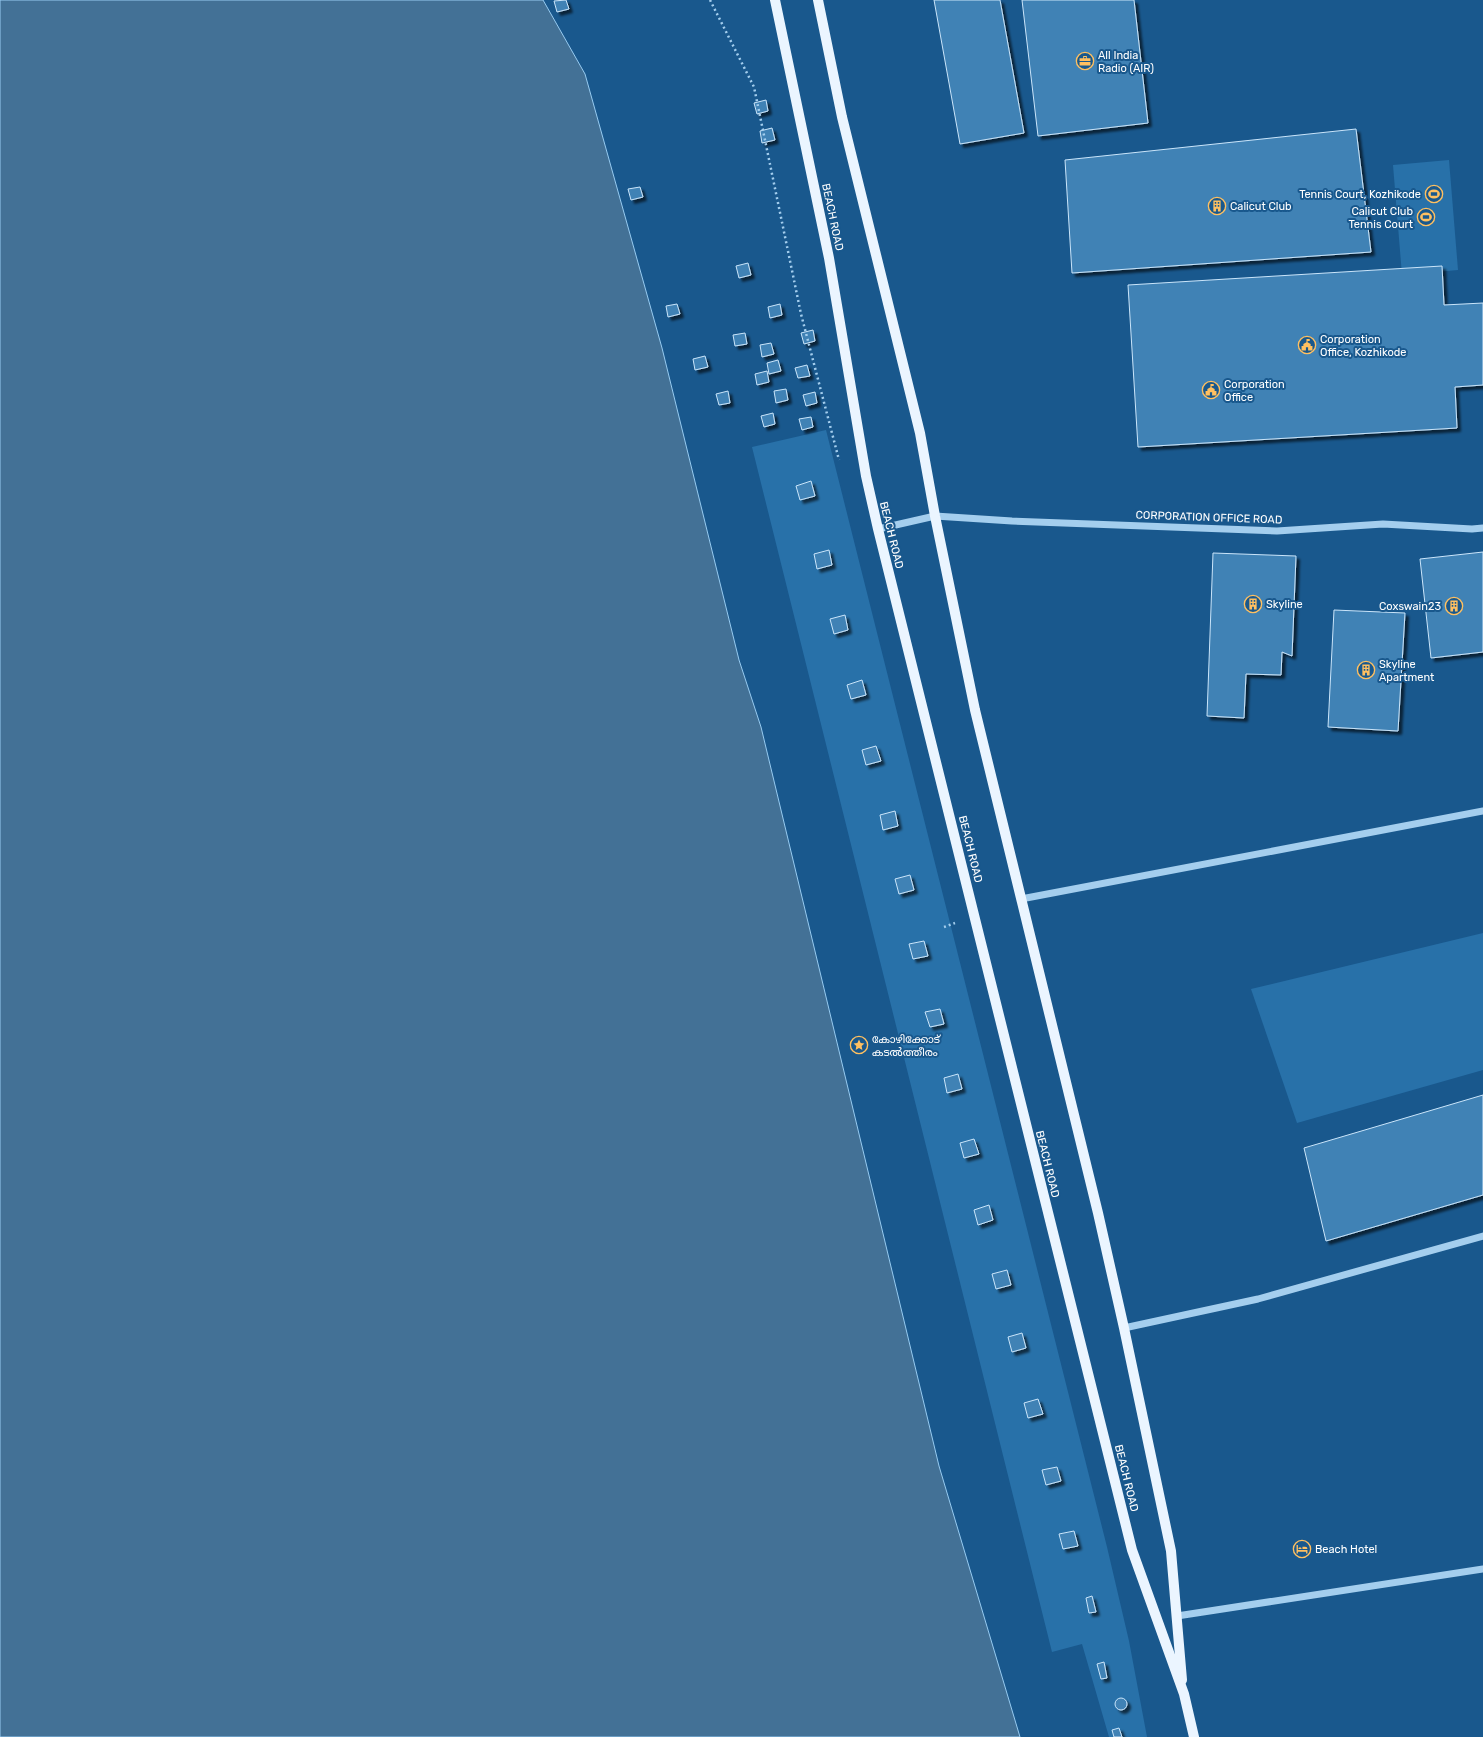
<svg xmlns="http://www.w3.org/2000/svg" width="1483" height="1737" font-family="Rubik,'Noto Sans Malayalam',sans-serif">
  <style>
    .green { fill: #2871a9 }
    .water { fill: #437196; stroke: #97cbf1 }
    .building { fill: #4182b5; stroke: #cae5fa; filter: url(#shadow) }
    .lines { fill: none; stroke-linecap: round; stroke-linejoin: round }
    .path { stroke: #a4ceee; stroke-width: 2.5; stroke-dasharray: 2 3; stroke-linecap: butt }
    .minor { stroke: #a4ceee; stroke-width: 7 }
    .major { stroke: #ebf5ff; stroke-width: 10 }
    .labels { text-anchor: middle; stroke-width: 4; stroke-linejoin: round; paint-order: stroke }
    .poi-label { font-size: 11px; fill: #fff; stroke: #19588d; text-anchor: start }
    .street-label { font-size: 11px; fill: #fff; stroke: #19588d }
  </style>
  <defs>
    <filter id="shadow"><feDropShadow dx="3.5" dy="3.5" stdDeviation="1" flood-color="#0009"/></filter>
  </defs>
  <rect width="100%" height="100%" fill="#19588d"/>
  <g class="green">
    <path d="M1449,160L1458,270L1402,275L1393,165Z"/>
    <path d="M826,430L1107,1547L1129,1641L1147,1737H1109L1082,1644L1052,1652L752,447Z"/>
    <path d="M1483,933V1070L1297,1123L1251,989Z"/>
  </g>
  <path class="water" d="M0,0H543L585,74L662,348L739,660L761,727L939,1466L1020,1737H0Z"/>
  <g class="building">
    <path d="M566,0L569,9L557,12L554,1Z"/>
    <path d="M934,0H1000L1024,133L960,144Z"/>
    <path d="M1022,0H1134L1148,123L1038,136Z"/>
    <path d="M766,100L768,111L757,114L754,103Z"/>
    <path d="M772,128L775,140L762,143L760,131Z"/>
    <path d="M1356,129L1371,252L1072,273L1065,160Z"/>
    <path d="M640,187L643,197L631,200L628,189Z"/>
    <path d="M748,263L751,275L739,278L736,266Z"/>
    <path d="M1442,266L1444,305L1483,303V385L1455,387L1457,428L1138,447L1128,285Z"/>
    <path d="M677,304L680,314L668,317L666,306Z"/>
    <path d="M780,304L782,315L770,318L768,307Z"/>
    <path d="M813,330L815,341L804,344L801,333Z"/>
    <path d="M745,333L747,344L735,346L733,335Z"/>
    <path d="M771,343L774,354L762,357L760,345Z"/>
    <path d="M705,356L708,367L695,370L693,359Z"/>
    <path d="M778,360L781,371L769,374L767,363Z"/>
    <path d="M807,365L810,376L798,378L795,368Z"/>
    <path d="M767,371L769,382L757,385L755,374Z"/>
    <path d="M786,389L788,400L776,403L774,391Z"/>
    <path d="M728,391L730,403L719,405L716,394Z"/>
    <path d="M815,392L817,403L806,406L803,395Z"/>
    <path d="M773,413L775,424L764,427L761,416Z"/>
    <path d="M811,417L813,427L802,430L799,419Z"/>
    <path d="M811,481L815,496L800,500L796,486Z"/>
    <path d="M829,550L832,565L817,569L814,554Z"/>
    <path d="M1483,552V652L1431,658L1420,559Z"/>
    <path d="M1213,553L1296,556L1292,656L1282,652L1281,675L1246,674L1244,718L1207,716Z"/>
    <path d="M1334,610L1405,613L1398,731L1328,727Z"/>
    <path d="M845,615L848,630L834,634L830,619Z"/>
    <path d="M862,680L866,695L851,699L847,685Z"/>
    <path d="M876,746L881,761L866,765L862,750Z"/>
    <path d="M895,811L898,826L883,830L880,815Z"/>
    <path d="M910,875L914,890L899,894L895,879Z"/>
    <path d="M924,941L928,956L913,959L909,944Z"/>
    <path d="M940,1009L944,1024L930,1027L925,1012Z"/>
    <path d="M958,1074L962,1089L947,1093L944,1078Z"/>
    <path d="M1483,1095V1195L1326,1241L1304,1148Z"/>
    <path d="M974,1139L979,1154L964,1158L960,1143Z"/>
    <path d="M989,1205L993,1220L978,1225L974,1210Z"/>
    <path d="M1007,1270L1011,1285L996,1289L992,1274Z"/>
    <path d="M1022,1333L1026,1348L1012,1352L1008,1337Z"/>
    <path d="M1038,1399L1043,1414L1028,1418L1024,1403Z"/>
    <path d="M1057,1467L1061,1481L1046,1485L1042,1470Z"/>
    <path d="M1074,1531L1078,1546L1063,1549L1059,1534Z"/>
    <path d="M1092,1596L1096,1612L1089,1613L1086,1598Z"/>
    <path d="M1104,1662L1107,1678L1101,1679L1097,1664Z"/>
    <circle cx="1121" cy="1704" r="6"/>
    <path d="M1119,1728L1122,1737H1114L1112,1730Z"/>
  </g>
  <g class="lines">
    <g class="path">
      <path d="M710,0L754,87L801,314L839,460"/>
      <path d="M944,927L955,923"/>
    </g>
    <g class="minor">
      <path d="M878,529L935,516L1012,521L1277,531L1383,524L1472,529L1483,528"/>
      <path d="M1021,899L1483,811"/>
      <path d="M1124,1328L1258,1299L1483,1236"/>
      <path d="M1177,1616L1483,1569"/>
    </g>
    <g class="major">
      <path d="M775,0L829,258L866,476L878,529L1132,1550L1184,1694L1194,1737"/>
      <path d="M818,0L842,117L920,433L935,516L975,710L1098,1213L1124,1328L1171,1551L1182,1680"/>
    </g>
  </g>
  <defs>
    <symbol id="office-ring" viewBox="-11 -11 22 22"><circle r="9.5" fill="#19588d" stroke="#ffc061" stroke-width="1.5"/><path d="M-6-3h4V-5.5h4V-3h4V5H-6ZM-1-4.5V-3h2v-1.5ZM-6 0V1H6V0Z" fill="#ffc061"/></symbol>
    <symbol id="stadium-ring" viewBox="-11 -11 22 22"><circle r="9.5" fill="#19588d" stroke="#ffc061" stroke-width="1.5"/><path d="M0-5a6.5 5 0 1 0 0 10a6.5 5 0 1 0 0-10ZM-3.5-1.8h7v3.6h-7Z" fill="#ffc061"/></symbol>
    <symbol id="building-ring" viewBox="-11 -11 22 22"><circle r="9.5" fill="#19588d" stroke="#ffc061" stroke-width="1.5"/><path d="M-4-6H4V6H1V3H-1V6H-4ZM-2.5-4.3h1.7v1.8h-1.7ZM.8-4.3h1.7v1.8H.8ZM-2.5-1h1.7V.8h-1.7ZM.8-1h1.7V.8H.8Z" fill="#ffc061"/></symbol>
    <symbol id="civic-ring" viewBox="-11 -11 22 22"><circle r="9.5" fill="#19588d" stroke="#ffc061" stroke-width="1.5"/><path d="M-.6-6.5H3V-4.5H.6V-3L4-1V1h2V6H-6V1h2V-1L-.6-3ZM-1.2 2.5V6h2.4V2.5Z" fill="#ffc061"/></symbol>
    <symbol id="sight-ring" viewBox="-11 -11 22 22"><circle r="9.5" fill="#19588d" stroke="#ffc061" stroke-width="1.5"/><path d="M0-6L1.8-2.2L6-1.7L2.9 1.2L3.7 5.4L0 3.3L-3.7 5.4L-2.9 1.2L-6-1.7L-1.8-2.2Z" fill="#ffc061"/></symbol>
    <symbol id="hotel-ring" viewBox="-11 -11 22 22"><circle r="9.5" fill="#19588d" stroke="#ffc061" stroke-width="1.5"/><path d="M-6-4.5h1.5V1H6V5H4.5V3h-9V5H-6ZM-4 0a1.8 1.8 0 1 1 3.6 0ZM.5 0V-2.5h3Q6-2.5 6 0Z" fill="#ffc061"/></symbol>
  </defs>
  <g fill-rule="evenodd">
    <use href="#office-ring" x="1075" y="51" width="20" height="20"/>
    <use href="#stadium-ring" x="1424" y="184" width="20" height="20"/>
    <use href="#building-ring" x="1207" y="196" width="20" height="20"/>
    <use href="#stadium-ring" x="1416" y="207" width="20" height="20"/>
    <use href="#civic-ring" x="1297" y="335" width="20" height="20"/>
    <use href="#civic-ring" x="1201" y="380" width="20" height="20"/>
    <use href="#building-ring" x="1243" y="594" width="20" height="20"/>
    <use href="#building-ring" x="1444" y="596" width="20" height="20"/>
    <use href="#building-ring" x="1356" y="660" width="20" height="20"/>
    <use href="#sight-ring" x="849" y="1035" width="20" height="20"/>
    <use href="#hotel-ring" x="1292" y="1539" width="20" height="20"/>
  </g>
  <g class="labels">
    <g class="poi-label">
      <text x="1098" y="59">All India<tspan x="1098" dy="13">Radio (AIR)</tspan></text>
      <text x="1421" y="198" text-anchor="end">Tennis Court, Kozhikode</text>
      <text x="1230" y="210">Calicut Club</text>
      <text x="1413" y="215" text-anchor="end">Calicut Club<tspan x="1413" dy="13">Tennis Court</tspan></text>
      <text x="1320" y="343">Corporation<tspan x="1320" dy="13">Office, Kozhikode</tspan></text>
      <text x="1224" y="388">Corporation<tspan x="1224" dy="13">Office</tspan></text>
      <text x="1266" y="608">Skyline</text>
      <text x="1441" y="610" text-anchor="end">Coxswain23</text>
      <text x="1379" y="668">Skyline<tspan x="1379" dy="13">Apartment</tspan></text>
      <text x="872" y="1043">കോഴിക്കോട്<tspan x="872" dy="13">കടൽത്തീരം</tspan></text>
      <text x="1315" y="1553">Beach Hotel</text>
    </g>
    <g class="street-label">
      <text transform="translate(833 217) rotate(78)" y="4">BEACH ROAD</text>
      <text transform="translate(1209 517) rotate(2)" y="4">CORPORATION OFFICE ROAD</text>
      <text transform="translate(892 535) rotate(76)" y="4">BEACH ROAD</text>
      <text transform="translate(971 849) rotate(76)" y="4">BEACH ROAD</text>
      <text transform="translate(1048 1164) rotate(76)" y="4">BEACH ROAD</text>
      <text transform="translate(1127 1478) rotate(76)" y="4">BEACH ROAD</text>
    </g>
  </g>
</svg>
